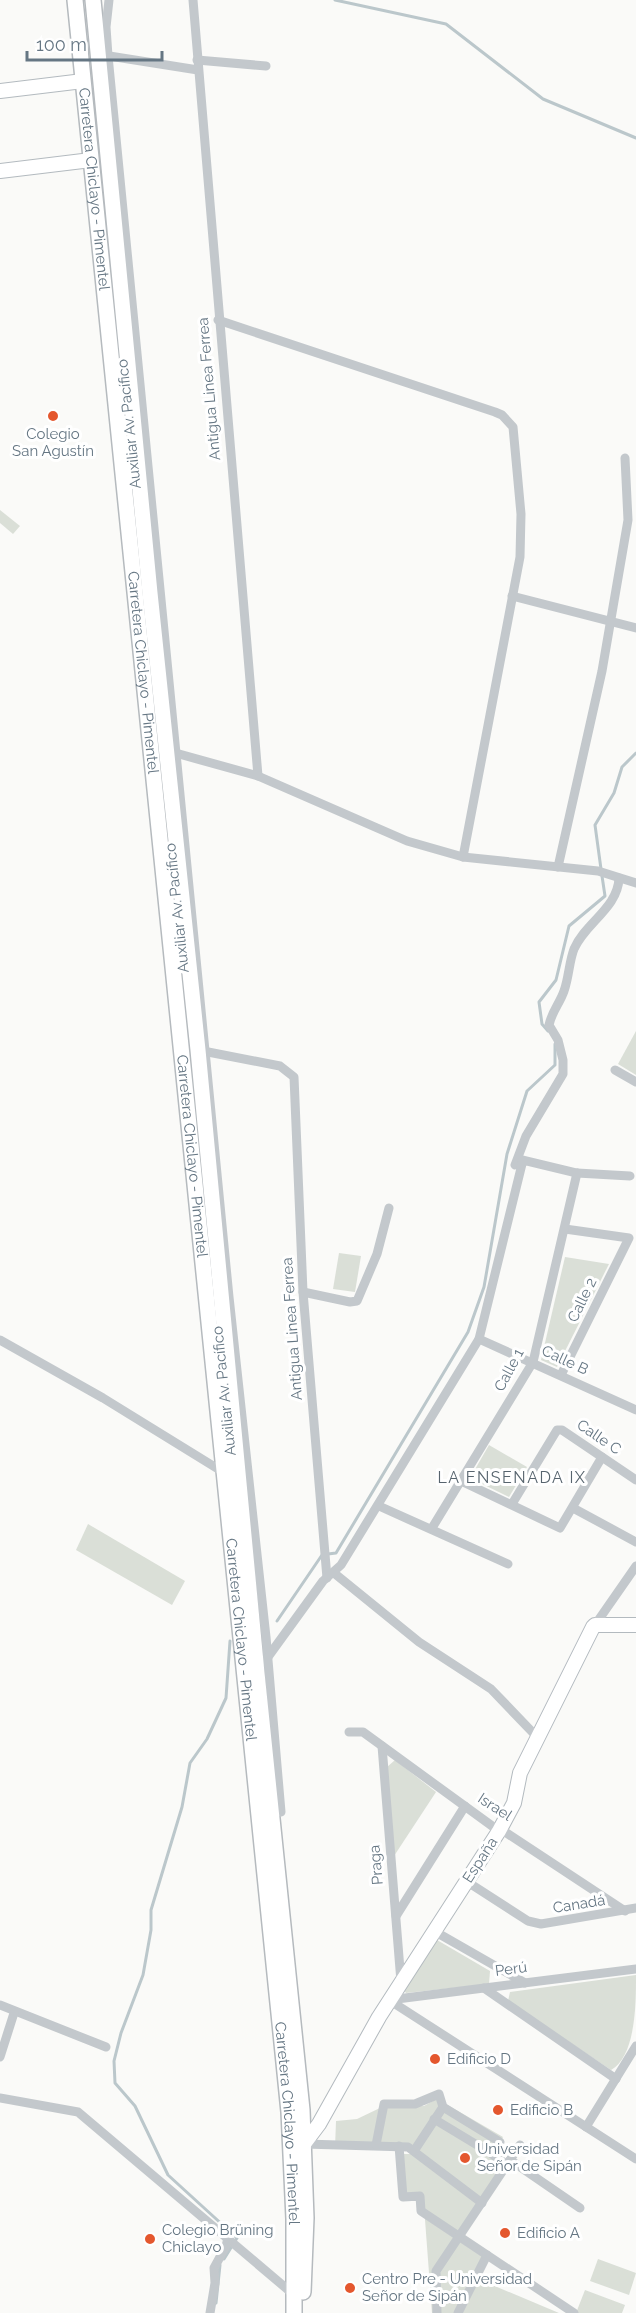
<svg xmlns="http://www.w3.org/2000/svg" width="636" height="2313" font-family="Raleway,sans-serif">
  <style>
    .green { fill: #dadfd7 }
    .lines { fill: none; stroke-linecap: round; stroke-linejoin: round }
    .stream { stroke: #bbc7cb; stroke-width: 3 }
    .secondary-casing { stroke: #b3babf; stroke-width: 16 }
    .primary-casing { stroke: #b5babe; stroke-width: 18 }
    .street { stroke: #c3c8cc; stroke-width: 9 }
    .secondary { stroke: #fff; stroke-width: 14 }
    .primary { stroke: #fff; stroke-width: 15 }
    .poi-dot { fill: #e4572e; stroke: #fff; stroke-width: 2 }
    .labels { text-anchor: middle; stroke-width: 6; stroke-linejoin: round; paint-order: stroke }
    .street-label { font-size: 15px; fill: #657683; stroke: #fff }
    .poi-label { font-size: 15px; fill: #657683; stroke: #fff; text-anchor: start }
    .neighbourhood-label { font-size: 16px; letter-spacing: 1.5px; fill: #57646e; stroke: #fff }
  </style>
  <rect width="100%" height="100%" fill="#fafaf8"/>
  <g class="green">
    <path d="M0,510L20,526L13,534L0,523Z"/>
    <path d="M636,1031V1075L618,1064Z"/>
    <path d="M339,1253L361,1256L355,1292L333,1289Z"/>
    <path d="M565,1257L609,1264L557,1367L541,1360Z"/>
    <path d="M489,1445L527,1467L509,1497L470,1478Z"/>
    <path d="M88,1524L185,1581L172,1605L76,1550Z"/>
    <path d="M395,1760L436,1792L394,1856L386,1768Z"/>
    <path d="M437,1940L490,1971L489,1984L406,1993L403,1989L433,1941Z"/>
    <path d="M636,1975C636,2003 636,2056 611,2070L508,2001L510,1992Z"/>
    <path d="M438,2098L443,2101L412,2151L335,2148L336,2121L357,2119L382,2107L424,2106Z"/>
    <path d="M446,2104L503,2137L490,2158L503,2166L454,2237L484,2257L456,2313H432L423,2193L405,2194L401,2154H414Z"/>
    <path d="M598,2259L636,2273L629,2295L590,2281Z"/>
    <path d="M478,2279L559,2313H462Z"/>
    <path d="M585,2290L625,2305L622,2313H576Z"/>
  </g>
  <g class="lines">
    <g class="stream">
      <path d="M335,0L446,24L543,99L636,138"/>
      <path d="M601,869L595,825L614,793L622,767L636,753"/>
      <path d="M548,1031L542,1024L539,1002L556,980L569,926L605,896L602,876"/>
      <path d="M328,1554L336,1553L468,1332L484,1287L507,1154L527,1091L555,1065V1044"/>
      <path d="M277,1621L322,1555"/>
      <path d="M224,2259L237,2238L168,2175L135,2106L115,2083L114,2061L121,2033L143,1975L151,1930V1910L182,1807L190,1763L207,1739L226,1698L230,1641"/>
      <path d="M216,2303L220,2265"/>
    </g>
    <defs>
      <g id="secondary">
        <path d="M0,91L83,81"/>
        <path d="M0,171L91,160"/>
        <path d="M304,2144L319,2124L379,2017L499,1831L514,1803L520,1773L593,1627L595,1625H636"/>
      </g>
      <g id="primary">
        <path id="s1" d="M75,0L289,2112L294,2219V2313"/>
        <path d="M93,0L150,593L198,1050L257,1673L302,2110L306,2218L303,2292"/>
      </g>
    </defs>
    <use href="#secondary" class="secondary-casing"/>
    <use href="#primary" class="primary-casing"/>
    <g class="street">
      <path d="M109,0L106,27L108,56L229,1297L266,1637L281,1812"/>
      <path d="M193,0L258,776"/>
      <path d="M103,55L198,70"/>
      <path d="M197,60L266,66"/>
      <path d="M218,320L495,412L502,415L513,427L521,514L520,557L463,857"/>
      <path d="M512,596L636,628"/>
      <path d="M172,752L258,776L407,841L463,857L598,871L636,883"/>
      <path d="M558,867L602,671L628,520L625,458"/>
      <path d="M203,1051L280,1066L294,1077L303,1292L327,1578"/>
      <path d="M615,1070L636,1082"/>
      <path d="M515,1165L526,1136L563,1074V1060L558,1040L549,1025C552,1011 560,1003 564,991C569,977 569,962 574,949C585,923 618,908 619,878"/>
      <path d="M303,1292L350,1302L357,1301L377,1254L389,1208"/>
      <path d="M479,1339L636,1410"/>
      <path d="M0,1340L103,1398L223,1472"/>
      <path d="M561,1375L629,1238L565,1229"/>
      <path d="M461,1481L560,1528L602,1457"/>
      <path d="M512,1504L557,1430H562L636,1480"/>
      <path d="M379,1506L508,1564"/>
      <path d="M573,1508L636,1542"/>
      <path d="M432,1528L533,1362L577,1173"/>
      <path d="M334,1573L419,1642L491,1689L538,1738"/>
      <path d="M595,1625L636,1566"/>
      <path d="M265,1661L323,1581L341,1565L479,1339L523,1160L577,1173L630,1176"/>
      <path d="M349,1732H363L499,1831L505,1832L625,1911"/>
      <path d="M382,1746L401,1982"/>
      <path d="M466,1881L528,1921L541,1924L636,1908"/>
      <path d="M396,1916L465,1806"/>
      <path d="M434,1931L525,1983"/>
      <path d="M484,1988L616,2079"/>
      <path d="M389,2000L636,2159"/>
      <path d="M389,2000L636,1969"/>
      <path d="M0,2005L106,2047"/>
      <path d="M0,2057L14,2013"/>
      <path d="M0,2098L78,2112L293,2294"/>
      <path d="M434,2119L492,2154"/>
      <path d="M586,2127L636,2046"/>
      <path d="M304,2144L408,2147L482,2203"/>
      <path d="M376,2145L384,2104H415L439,2094L443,2107L500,2142L492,2154L507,2165"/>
      <path d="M399,2146L403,2197L420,2196L421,2211L574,2313"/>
      <path d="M414,2151L443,2107"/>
      <path d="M510,2160L580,2208"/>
      <path d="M210,2313L215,2283L214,2268L226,2246L228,2238"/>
      <path d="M437,2313L436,2271L520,2145"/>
      <path d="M458,2313L487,2255"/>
    </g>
    <use href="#secondary" class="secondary"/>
    <use href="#primary" class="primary"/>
  </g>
  <g class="poi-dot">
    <circle cx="53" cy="416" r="6"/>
    <circle cx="435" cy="2059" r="6"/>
    <circle cx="498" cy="2110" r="6"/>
    <circle cx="465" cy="2158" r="6"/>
    <circle cx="505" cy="2233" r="6"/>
    <circle cx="150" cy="2239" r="6"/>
    <circle cx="350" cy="2288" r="6"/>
  </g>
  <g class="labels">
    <g class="street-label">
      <text dy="5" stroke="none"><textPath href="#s1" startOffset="190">Carretera Chiclayo - Pimentel</textPath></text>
      <text transform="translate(209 389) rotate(-95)" y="5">Antigua Linea Ferrea</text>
      <text transform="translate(129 424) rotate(-96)" y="5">Auxiliar Av. Pacífico</text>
      <text dy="5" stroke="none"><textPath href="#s1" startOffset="676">Carretera Chiclayo - Pimentel</textPath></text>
      <text transform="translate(177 908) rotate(-96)" y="5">Auxiliar Av. Pacífico</text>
      <text dy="5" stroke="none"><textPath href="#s1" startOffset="1162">Carretera Chiclayo - Pimentel</textPath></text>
      <text transform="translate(582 1300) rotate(-64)" y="5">Calle 2</text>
      <text transform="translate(292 1329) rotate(-94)" y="5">Antigua Linea Ferrea</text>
      <text transform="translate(565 1360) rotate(25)" y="5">Calle B</text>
      <text transform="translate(509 1370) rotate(-62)" y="5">Calle 1</text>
      <text transform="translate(224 1391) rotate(-96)" y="5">Auxiliar Av. Pacífico</text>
      <text transform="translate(599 1437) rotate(34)" y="5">Calle C</text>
      <text dy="5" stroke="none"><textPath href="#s1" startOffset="1648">Carretera Chiclayo - Pimentel</textPath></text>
      <text transform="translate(495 1807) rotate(33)" y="5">Israel</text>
      <text transform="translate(480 1860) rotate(-57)" y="5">España</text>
      <text transform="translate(376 1865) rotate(-95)" y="5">Praga</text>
      <text transform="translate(579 1904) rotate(-9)" y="5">Canadá</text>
      <text transform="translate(511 1969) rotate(-7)" y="5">Perú</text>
      <text dy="5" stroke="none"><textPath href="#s1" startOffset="2134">Carretera Chiclayo - Pimentel</textPath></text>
    </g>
    <g class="poi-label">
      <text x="53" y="439" text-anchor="middle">Colegio<tspan x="53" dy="17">San Agustín</tspan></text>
      <text x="447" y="2064">Edificio D</text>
      <text x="510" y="2115">Edificio B</text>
      <text x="477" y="2154">Universidad<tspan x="477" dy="17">Señor de Sipán</tspan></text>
      <text x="162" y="2235">Colegio Brüning<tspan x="162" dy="17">Chiclayo</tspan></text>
      <text x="517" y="2238">Edificio A</text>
      <text x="362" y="2284">Centro Pre - Universidad<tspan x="362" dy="17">Señor de Sipán</tspan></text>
    </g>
    <g class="neighbourhood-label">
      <text x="512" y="1483">LA ENSENADA IX</text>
    </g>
  </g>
  <path d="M27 51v9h135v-9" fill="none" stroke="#657683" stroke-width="3"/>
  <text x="36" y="51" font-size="18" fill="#657683" stroke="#ffffff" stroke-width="4.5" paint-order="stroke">100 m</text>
</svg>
